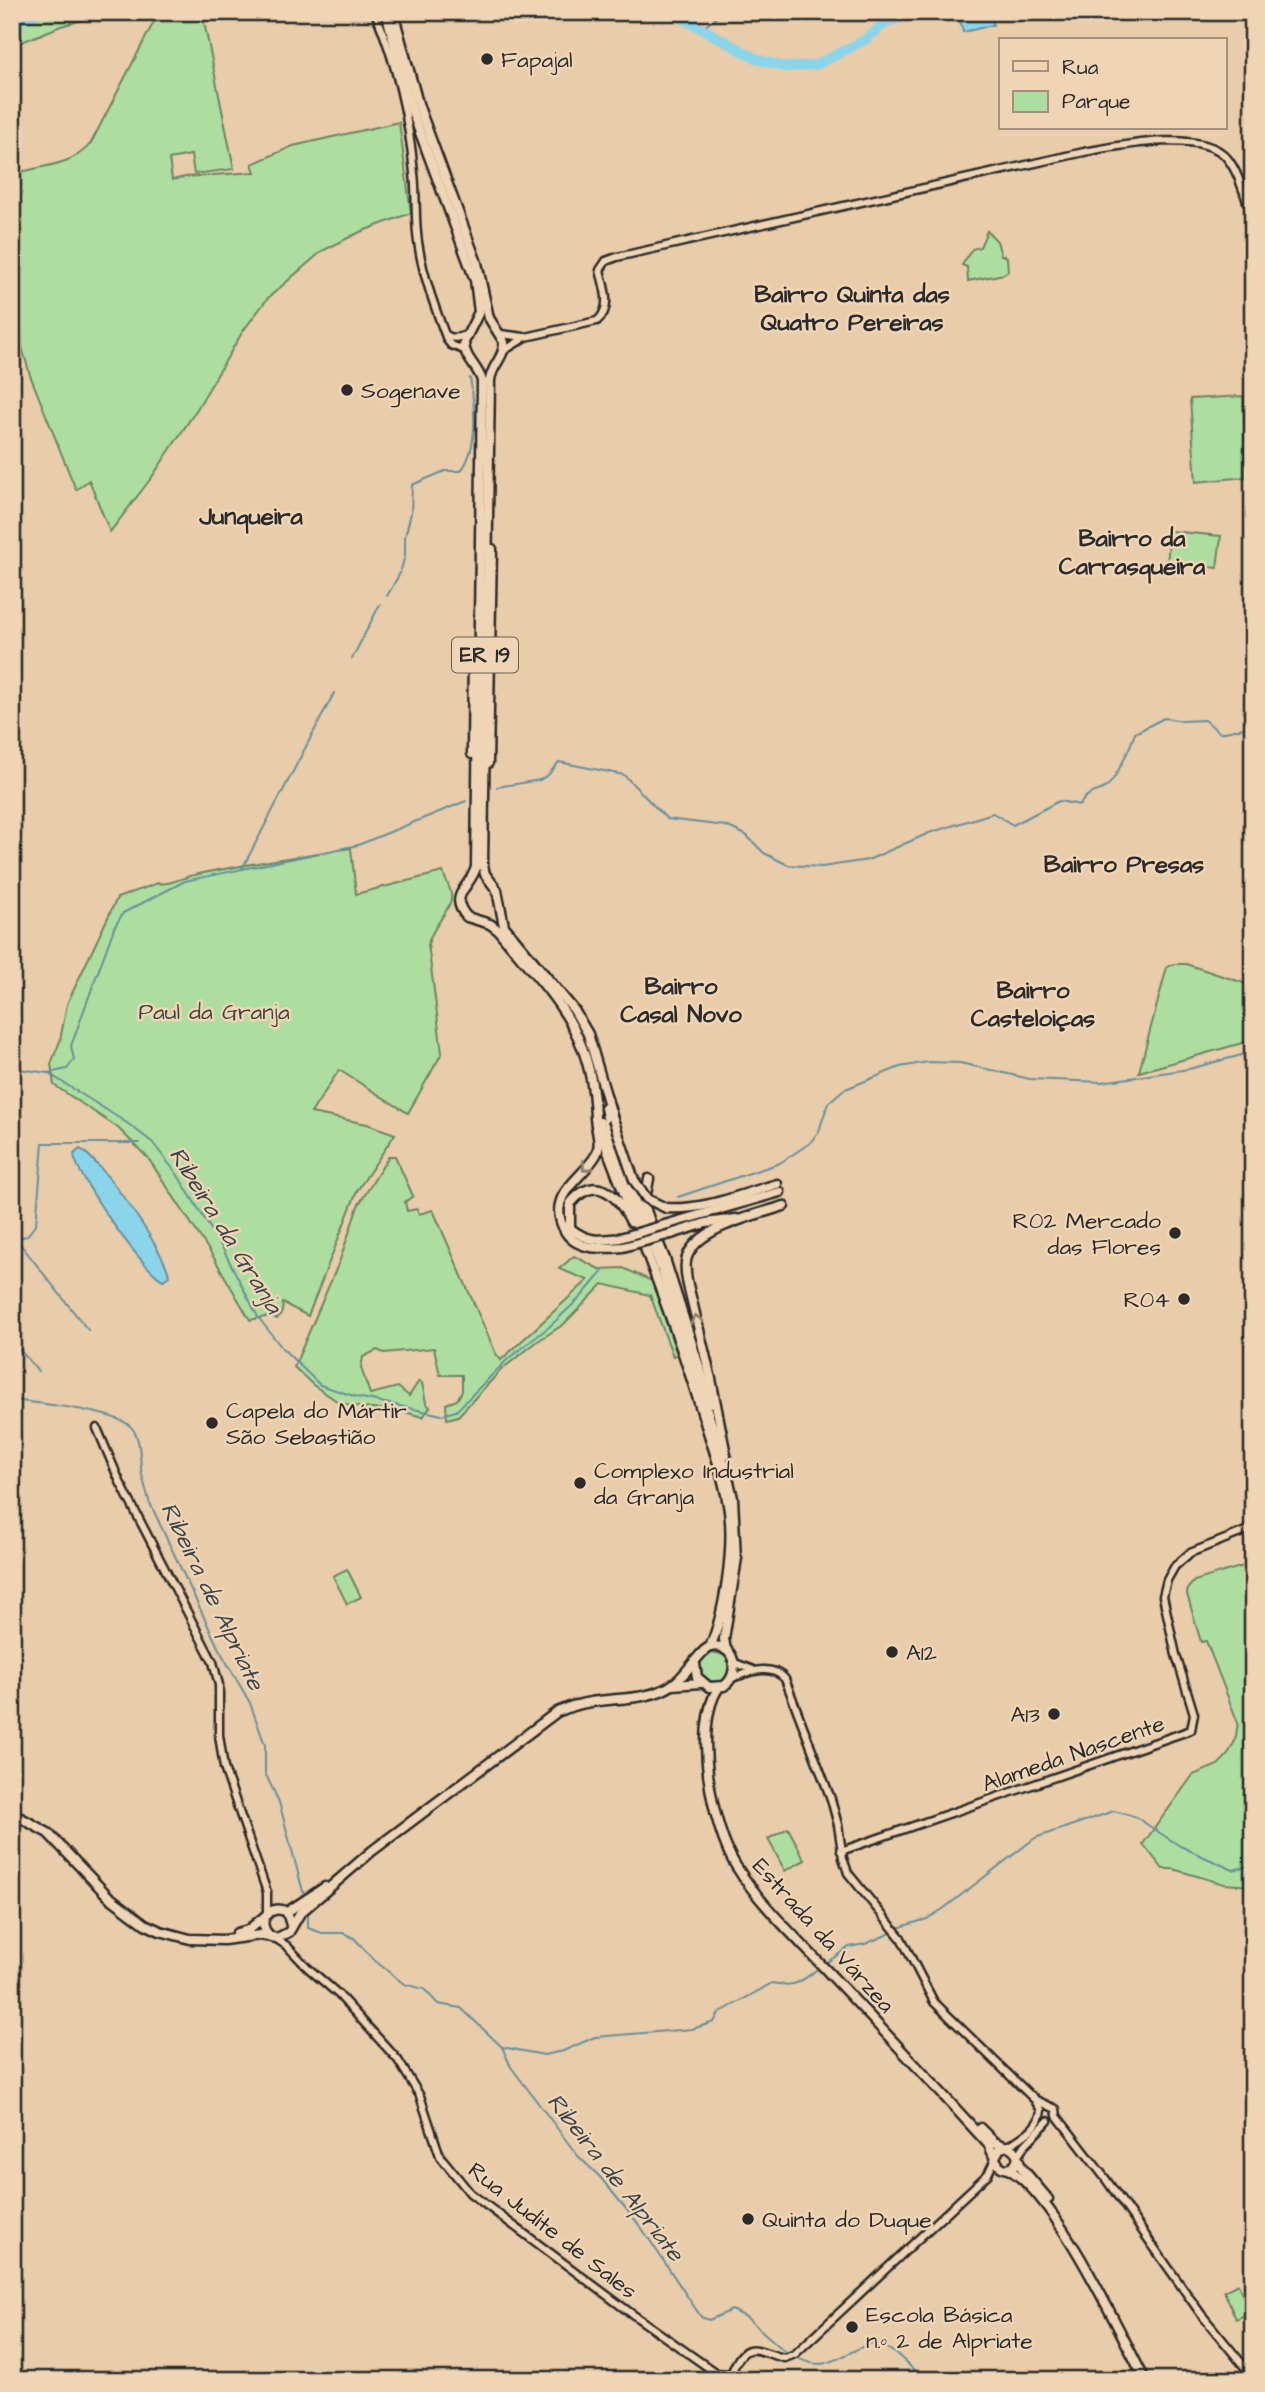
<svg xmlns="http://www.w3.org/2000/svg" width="1265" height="2392" font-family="'Architects Daughter',sans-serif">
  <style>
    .green { fill: #adde9f; stroke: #6c8465; stroke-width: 2 }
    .water { fill: #8bd5eb; stroke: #65919e; stroke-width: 2 }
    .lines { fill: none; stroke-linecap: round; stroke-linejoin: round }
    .stream { stroke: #65919e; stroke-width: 2 }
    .river { stroke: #8bd5eb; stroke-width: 10 }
    .tertiary-casing { stroke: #2b2b2b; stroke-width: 11 }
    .primary-casing { stroke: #2b2b2b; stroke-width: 13 }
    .trunk-casing { stroke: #2b2b2b; stroke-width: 13 }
    .tertiary { stroke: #efd5b6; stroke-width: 6 }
    .primary { stroke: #efd5b6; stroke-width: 8 }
    .trunk { stroke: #efd5b6; stroke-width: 8 }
    .trunk-bridge-casing { stroke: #2b2b2b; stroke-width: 13; stroke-linecap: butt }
    .trunk-bridge { stroke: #efd5b6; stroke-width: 8 }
    .oneway { stroke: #8d8070 }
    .poi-dot { fill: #2b2b2b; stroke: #efd5b6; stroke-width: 2.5 }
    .labels { text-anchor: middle; stroke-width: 5; stroke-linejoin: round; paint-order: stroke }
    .shield { fill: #efd5b6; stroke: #665e55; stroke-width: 2 }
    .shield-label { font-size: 21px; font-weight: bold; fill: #2b2b2b }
    .poi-label { font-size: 23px; fill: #2b2b2b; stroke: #efd5b6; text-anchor: start }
    .park-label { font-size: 23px; fill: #3e463c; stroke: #efd5b6 }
    .street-label { font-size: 23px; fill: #2b2b2b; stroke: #efd5b6 }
    .neighbourhood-label { font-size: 24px; font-weight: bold; fill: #2b2b2b; stroke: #efd5b6 }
    .water-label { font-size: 24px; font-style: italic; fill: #394448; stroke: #efd5b6 }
  </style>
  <rect width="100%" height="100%" fill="#e9cca9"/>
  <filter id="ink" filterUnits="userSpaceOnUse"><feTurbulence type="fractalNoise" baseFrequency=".0143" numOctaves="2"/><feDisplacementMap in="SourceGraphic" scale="14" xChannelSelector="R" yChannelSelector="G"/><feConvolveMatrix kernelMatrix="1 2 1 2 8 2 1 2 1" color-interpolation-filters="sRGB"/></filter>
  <g filter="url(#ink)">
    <g class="green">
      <path d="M12,12H110L61,26L12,46Z"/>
      <path d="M159,12H202L234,169L194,174L191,155L169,159L172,180L185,177L255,172L252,164L293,146L399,122L411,213L360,232L322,251L268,298L243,331L197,409L152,477L110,532L89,480L76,490L30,375L22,347L19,291L12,277V175C41,164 71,168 91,143Z"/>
      <path d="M987,231L997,241L1001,255L1007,257L1008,271L1004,274L968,281L967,267L962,265L972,249L980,247Z"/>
      <path d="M1243,396L1246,477L1196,482L1190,399Z"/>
      <path d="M1170,531L1221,536L1217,568L1167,563Z"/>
      <path d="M351,848L356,894L443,872C445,879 450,887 451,894C454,907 432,926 428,944L442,1053L408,1113L339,1070L311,1113L367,1124L395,1134L357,1191L308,1316L283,1303L282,1312L277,1319L271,1316L250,1320L214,1258L148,1158L118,1128L54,1085L51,1064L60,1041L67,1004L117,898L158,883C168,886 183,877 194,875C246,864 298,856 351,848Z"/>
      <path d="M1175,964H1186L1253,986V1040L1139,1072L1167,967Z"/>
      <path d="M389,1156H395L413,1196L405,1202L407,1211L417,1209L419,1214L433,1210L496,1354L501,1360L588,1280L559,1269L574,1256L599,1269L623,1268L652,1281L677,1354L673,1356L650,1295L603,1284L564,1324L538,1341L502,1369L458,1416L447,1419L446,1404L457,1400L462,1391V1375H440L434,1348L384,1353L377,1350L363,1357L361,1368L370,1394L398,1387L409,1396L419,1381L422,1383L426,1403L430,1407L423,1417L397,1410L370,1409L340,1403L313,1385L294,1367L340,1260L358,1206Z"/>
      <path d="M1253,1563V1886L1224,1884L1173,1869H1163L1143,1844L1193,1775L1218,1765L1227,1756L1235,1741L1238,1723L1206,1641L1201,1642L1187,1594L1188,1588L1194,1581Z"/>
      <path d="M347,1569L361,1597L347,1604L333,1576Z"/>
      <circle cx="715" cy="1668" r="15"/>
      <path d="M788,1828L805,1860L785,1871L768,1839Z"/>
      <path d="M1238,2284L1250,2313L1236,2319L1224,2291Z"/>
    </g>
    <g class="water">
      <path d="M963,12H990L993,25L963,32L958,13Z"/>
      <path d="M80,1149C100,1159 167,1254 169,1276L163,1280C143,1271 76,1176 74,1154Z"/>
    </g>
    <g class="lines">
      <g class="stream">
        <path d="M702,29L723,12"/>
        <path d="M387,596L400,573L405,556V537L411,513L412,485L445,471H461C479,447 475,406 470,378"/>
        <path d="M352,659L380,604"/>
        <path d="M497,787L540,780L548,775L559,762L624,775L667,819L726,826L746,835L764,853L788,865L822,867L868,860L929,833L993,813L1013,825L1059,801L1080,805C1089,789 1095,795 1106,787C1116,780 1131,745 1135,733L1164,718L1182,721L1205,720L1220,733L1253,726"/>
        <path d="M242,869L334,693"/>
        <path d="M12,1068L48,1073L127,1123L152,1142L177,1174L223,1249L258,1317L282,1348L320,1385L357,1397L442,1415L456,1411L508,1359L549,1327L581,1297L603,1271"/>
        <path d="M48,1073L67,1069L74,1060L71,1046L114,928L123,913L185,881L358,845L466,801"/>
        <path d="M678,1197L780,1163L810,1143L819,1131L828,1103L843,1090L900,1067L928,1062L960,1063L1030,1079L1102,1082L1189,1069L1253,1052"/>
        <path d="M12,1239L27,1236L36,1224L43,1143H140"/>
        <path d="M17,1240L88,1330"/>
        <path d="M12,1341L38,1371"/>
        <path d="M12,1400C35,1403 120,1411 132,1428C142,1441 139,1460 142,1475C144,1484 147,1492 149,1501L219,1649L250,1703L265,1745V1773L279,1802L304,1895"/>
        <path d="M308,1914V1928L322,1933H343L354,1938L374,1960L404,1984L424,1989L438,2004L461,2008L502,2047L511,2067L578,2156L600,2177L641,2227L701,2317L709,2320L732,2310L746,2317L788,2354"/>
        <path d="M897,1928L927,1919L943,1909L1035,1838L1114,1811L1134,1816L1180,1846L1233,1870L1253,1865"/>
        <path d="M826,1963L849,1947L865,1944L891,1933"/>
        <path d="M502,2047L544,2055L563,2051L595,2037L692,2029L714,2022L719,2013L772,1983C797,1988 800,1982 819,1968"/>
        <path d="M796,2357C831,2377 845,2348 877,2342L898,2355L925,2380"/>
      </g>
      <g class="river">
        <path d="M671,12L757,59L785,67L816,65L863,41L887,22L920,12"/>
        <path d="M12,24L40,12"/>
      </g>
      <defs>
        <g id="tertiary">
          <path d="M375,12C396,62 409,119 414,173C417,198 414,223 419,248C424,279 436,310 447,340L451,345L464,350"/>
          <path d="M501,334L524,337"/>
          <path d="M446,335C453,340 459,337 467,335"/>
          <path d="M505,350L526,337L597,321C613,308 604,287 600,270L606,261L617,257L1084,152C1117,146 1204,128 1227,158C1240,174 1245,199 1253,218"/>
          <path d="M97,1428L120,1482L213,1662L219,1685V1735L224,1768L267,1892V1913"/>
          <path d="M735,1663L753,1670"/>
          <path d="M732,1678C750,1672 771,1663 785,1679L831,1799L838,1825L843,1858L848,1873L901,1938L934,2002L1034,2099L1041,2110"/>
          <path d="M841,1851L1191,1730L1194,1714L1176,1655L1163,1596L1167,1580L1175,1566L1190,1553L1253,1528"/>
          <path d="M275,1938L287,1946L308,1968L338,1994L398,2060L420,2096L440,2156L470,2193L628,2311L716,2373L731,2374C746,2336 756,2352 785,2358L795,2354L988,2174L995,2159"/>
          <path d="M1036,2100L1056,2109L1057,2116L1105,2178L1201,2314L1253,2377"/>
          <path d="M1008,2146C1022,2137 1040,2128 1041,2110"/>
          <path d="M1018,2156L1025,2145L1048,2121"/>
        </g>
        <g id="primary">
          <path d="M672,1685L701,1683"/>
          <path d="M719,1687C692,1725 712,1828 736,1866C761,1906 798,1939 830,1974C884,2031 937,2088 989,2145C992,2151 995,2162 1000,2166C1012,2176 1028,2155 1008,2146L1000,2148L995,2157"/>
          <path d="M12,1813L48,1833L108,1896L145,1924L160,1931L190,1939L224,1940L260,1935L277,1938L289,1932L300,1913L372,1851L557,1712C564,1710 570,1706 577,1705C608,1696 645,1703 672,1685C686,1676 700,1650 710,1647C734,1641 742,1673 724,1686L709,1687L697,1677L695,1664"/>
          <path d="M287,1912L325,1887"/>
          <path d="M237,1933L248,1930L264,1917"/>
          <path d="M269,1935C255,1921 270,1903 287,1912L291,1925"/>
          <path d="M980,2128L994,2142L1004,2146"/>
          <path d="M1018,2159L1021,2167L1048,2199"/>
          <path d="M1008,2169C1056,2194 1118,2329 1145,2380"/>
        </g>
        <g id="trunk">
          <path d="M386,12L412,111L475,280L479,312L464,342C464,359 478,366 482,381L476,867C471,887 447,895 467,917L490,924L498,930C551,995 593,1028 595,1118C596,1131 602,1144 596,1155C583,1178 551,1192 561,1222C570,1251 599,1249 623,1247"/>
          <path d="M393,12L419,107L477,263L489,318L504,342C505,357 492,365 490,380L483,865L485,874L497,890L504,926L574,1010L588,1034L613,1119"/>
          <path d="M472,754L473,648"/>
          <path d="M488,763L492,549"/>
          <path d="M605,1108L614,1149L662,1270L726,1469L733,1498L736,1560"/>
          <path d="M600,1122L607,1149C640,1235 674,1321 701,1409C711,1443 724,1476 729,1511C734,1548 725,1613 710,1647"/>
          <path d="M649,1179L644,1204L649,1219L665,1259L711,1404"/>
          <path d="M666,1208C703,1211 742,1194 777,1184"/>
          <path d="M668,1224L780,1192"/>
          <path d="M671,1234L706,1223L736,1219"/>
          <path d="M620,1238C599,1241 587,1242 570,1228V1204C595,1173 617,1193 631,1222"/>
          <path d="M726,1455L711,1379L688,1285C686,1276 684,1266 687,1257C698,1227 756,1215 784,1206"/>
          <path d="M726,1650L724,1639L737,1558"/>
        </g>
      </defs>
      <use href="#tertiary" class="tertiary-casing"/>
      <use href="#primary" class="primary-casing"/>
      <use href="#trunk" class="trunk-casing"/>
      <use href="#tertiary" class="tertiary"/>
      <use href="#primary" class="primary"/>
      <use href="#trunk" class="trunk"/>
      <defs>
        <g id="trunk-bridge">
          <path d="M613,1119L634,1180L647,1199L666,1208"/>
          <path d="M620,1238L668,1224"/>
          <path d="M623,1247L671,1234"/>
        </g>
      </defs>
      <use href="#trunk-bridge" class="trunk-bridge-casing"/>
      <use href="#trunk-bridge" class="trunk-bridge"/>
    </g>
    <defs><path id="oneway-chevron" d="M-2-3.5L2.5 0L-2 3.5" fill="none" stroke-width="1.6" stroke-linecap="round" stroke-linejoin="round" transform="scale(1.75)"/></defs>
    <g class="oneway">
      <use href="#oneway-chevron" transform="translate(586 1167) rotate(129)"/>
      <use href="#oneway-chevron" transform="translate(696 1319) rotate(-104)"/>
    </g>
  </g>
  <g class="poi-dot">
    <circle cx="487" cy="59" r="7"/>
    <circle cx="347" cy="390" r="7"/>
    <circle cx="1175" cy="1233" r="7"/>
    <circle cx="1184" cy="1299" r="7"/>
    <circle cx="212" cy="1423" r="7"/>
    <circle cx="580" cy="1483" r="7"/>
    <circle cx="892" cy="1652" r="7"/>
    <circle cx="1054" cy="1714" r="7"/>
    <circle cx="748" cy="2219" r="7"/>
    <circle cx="852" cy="2327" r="7"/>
  </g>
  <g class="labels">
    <rect class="shield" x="452" y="637.5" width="66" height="35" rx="5"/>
    <g class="shield-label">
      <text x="485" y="662">ER 19</text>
    </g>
    <g class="poi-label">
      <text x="501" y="67">Fapajal</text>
      <text x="361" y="398">Sogenave</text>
      <text x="1161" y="1228" text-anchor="end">R02 Mercado<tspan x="1161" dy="26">das Flores</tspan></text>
      <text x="1170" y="1307" text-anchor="end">R04</text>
      <text x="226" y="1418">Capela do Mártir<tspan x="226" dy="26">São Sebastião</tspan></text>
      <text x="594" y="1478">Complexo Industrial<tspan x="594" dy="26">da Granja</tspan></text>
      <text x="906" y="1660">A12</text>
      <text x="1040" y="1722" text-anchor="end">A13</text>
      <text x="762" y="2227">Quinta do Duque</text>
      <text x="866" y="2322">Escola Básica<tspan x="866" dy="26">n.º 2 de Alpriate</tspan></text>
    </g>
    <g class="park-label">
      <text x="214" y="1019">Paul da Granja</text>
    </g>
    <g class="street-label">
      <text transform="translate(1073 1753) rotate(-19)" y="8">Alameda Nascente</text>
      <text transform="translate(824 1935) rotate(48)" y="8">Estrada da Várzea</text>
      <text transform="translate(553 2230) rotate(38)" y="8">Rua Judite de Sales</text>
    </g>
    <g class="neighbourhood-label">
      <text x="852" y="302">Bairro Quinta das<tspan x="852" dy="28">Quatro Pereiras</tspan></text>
      <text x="251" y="524">Junqueira</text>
      <text x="1132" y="546">Bairro da<tspan x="1132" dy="28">Carrasqueira</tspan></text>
      <text x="1124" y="872">Bairro Presas</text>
      <text x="681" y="994">Bairro<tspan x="681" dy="28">Casal Novo</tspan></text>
      <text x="1033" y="998">Bairro<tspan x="1033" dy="28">Casteloiças</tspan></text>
    </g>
    <g class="water-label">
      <text transform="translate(226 1230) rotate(58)" y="8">Ribeira da Granja</text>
      <text transform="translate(213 1596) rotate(64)" y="8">Ribeira de Alpriate</text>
      <text transform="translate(616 2177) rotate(52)" y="8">Ribeira de Alpriate</text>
    </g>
  </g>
  <rect width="1265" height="2392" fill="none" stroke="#efd5b6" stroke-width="42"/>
  <rect x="21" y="21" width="1223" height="2350" fill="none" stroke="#2b2b2b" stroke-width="2.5" filter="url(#ink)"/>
  <rect x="999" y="38" width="228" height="91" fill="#efd5b6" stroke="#a1917e" stroke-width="2"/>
  <rect x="1013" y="61" width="35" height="10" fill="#efd5b6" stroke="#a1917e" stroke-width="2"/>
  <text x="1062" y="74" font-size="21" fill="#2b2b2b">Rua</text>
  <rect x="1013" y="91" width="35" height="21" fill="#adde9f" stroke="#a1917e" stroke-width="2"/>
  <text x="1062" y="108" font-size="21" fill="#2b2b2b">Parque</text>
</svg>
